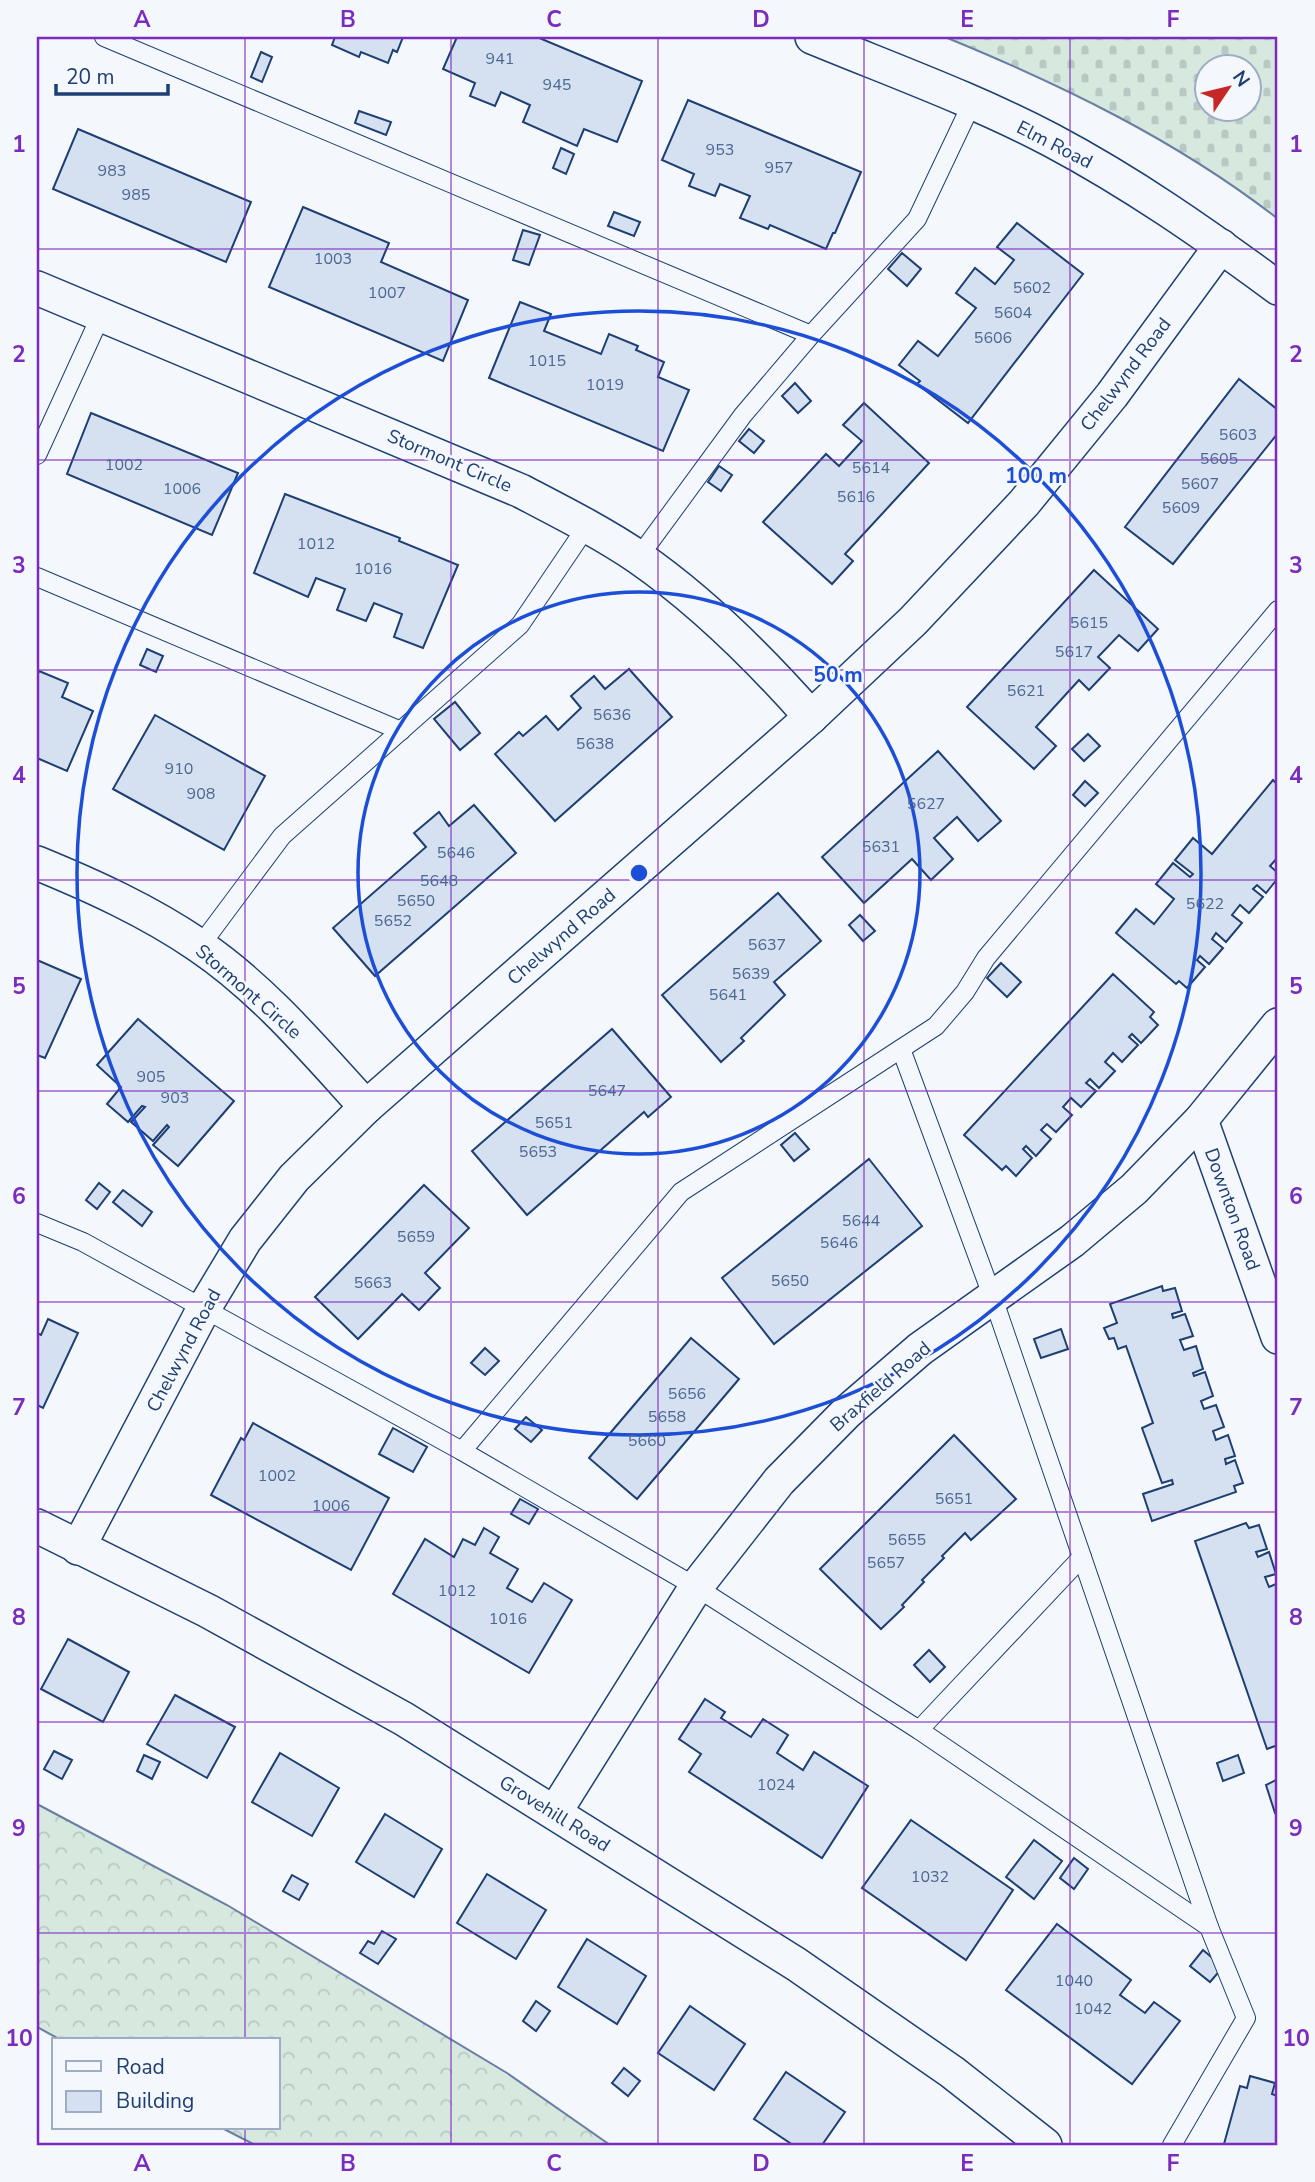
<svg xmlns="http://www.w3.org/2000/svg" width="1315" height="2182" font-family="'Nunito Sans',sans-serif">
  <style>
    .forest { fill: url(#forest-crowns); stroke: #687fa3; stroke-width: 2 }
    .cemetery { fill: url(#cemetery-stones); stroke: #687fa3; stroke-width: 2; fill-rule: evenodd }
    .building { fill: #d5e0f0; stroke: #1d3f73; stroke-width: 2 }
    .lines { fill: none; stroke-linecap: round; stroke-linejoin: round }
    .service-casing { stroke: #1d3f73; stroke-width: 20 }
    .minor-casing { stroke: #1d3f73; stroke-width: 36 }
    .service { stroke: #f4f7fb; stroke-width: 18 }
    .minor { stroke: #f4f7fb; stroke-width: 33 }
    .grid { fill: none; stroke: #7b2cbf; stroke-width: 2; stroke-opacity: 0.55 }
    .ring { fill: none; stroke: #1d4ed8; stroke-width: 3.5 }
    .labels { text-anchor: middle; stroke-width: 5; stroke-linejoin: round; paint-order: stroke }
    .number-label { font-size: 16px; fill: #4b6792 }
    .street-label { font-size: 19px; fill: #1d3f73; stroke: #f4f7fb }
    .centre { fill: #1d4ed8; stroke: #f4f7fb; stroke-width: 3.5 }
    .ring-label { font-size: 21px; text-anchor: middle; font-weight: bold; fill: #1d4ed8; stroke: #f4f7fb; stroke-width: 5; stroke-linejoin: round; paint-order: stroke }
    .neatline { fill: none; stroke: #7b2cbf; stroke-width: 2.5 }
    .grid-label { font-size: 23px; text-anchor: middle; font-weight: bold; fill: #7b2cbf }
  </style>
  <defs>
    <pattern id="forest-crowns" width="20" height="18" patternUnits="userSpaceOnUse" patternTransform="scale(1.75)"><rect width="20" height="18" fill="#d7e8df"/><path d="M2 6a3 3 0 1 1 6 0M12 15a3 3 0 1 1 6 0" fill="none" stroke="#b8c8c3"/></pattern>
    <pattern id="cemetery-stones" width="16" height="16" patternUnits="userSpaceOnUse" patternTransform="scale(1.75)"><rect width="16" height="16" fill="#d7e8df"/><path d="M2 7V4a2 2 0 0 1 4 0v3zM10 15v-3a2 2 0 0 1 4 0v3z" fill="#b8c8c3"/></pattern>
  </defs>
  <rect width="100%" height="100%" fill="#f4f7fb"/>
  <path class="forest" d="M37,1804L227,1905L507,2073L610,2145H255L222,2128H278V2040H61L37,2027Z"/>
  <path class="cemetery" d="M945,37H1278V219C1178,141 1062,85 945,37ZM1206,66H1248V108H1206Z"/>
  <g class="building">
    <path d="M335,37H403L397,52L393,50L388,63L361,52L359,57L332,45Z"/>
    <path d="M457,37H537L642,81L617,142L584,129L577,146L523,122L530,105L501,92L495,106L470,96L475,83L443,69Z"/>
    <path d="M261,52L272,57L262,82L251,77Z"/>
    <path d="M688,100L861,172L835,233H833L826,249L770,225L768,229L740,218L750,196L720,184L715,196L689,186L694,174L662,160Z"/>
    <path d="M359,111L391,122L386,135L355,123Z"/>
    <path d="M78,129L251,202L226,262L53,189Z"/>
    <path d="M561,148L574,154L566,174L553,168Z"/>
    <path d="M303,207L389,243L381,262L468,300L443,361L269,287Z"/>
    <path d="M614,212L640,222L634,236L608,226Z"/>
    <path d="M1017,223L1083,274L968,423L917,384L920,381L899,365L918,341L938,356L976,308L956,293L975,268L995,284L1014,260L997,247Z"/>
    <path d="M523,230L540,235L529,265L513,260Z"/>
    <path d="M902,253L921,269L907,286L888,269Z"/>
    <path d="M520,302L551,314L544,331L601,354L609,334L638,346L636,350L664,362L658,377L689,390L663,451L489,378Z"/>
    <path d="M1239,379L1278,410V433L1173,564L1125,527Z"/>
    <path d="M795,383L811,401L798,413L782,396Z"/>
    <path d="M864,403L929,463L845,554L853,561L832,584L763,522L826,454L839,466L862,441L843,425Z"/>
    <path d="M91,413L238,473L212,535L67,474Z"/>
    <path d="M749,429L764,441L754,453L739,441Z"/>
    <path d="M719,466L732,475L721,491L708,482Z"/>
    <path d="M285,494L400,538L399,541L458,565L423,648L394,637L402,614L374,603L366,621L337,610L345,589L316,578L308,597L254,573Z"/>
    <path d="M1094,570L1158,629L1138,651L1119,635L1098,657L1110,668L1089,690L1079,680L1036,727L1056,746L1034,769L967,707Z"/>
    <path d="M147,649L163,656L156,672L140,665Z"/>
    <path d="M629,669L672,717L555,821L495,754L519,732L523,736L546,716L558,730L581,708L571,696L594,676L605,689Z"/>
    <path d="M39,671L68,683L62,697L93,711L67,771L37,758V677Z"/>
    <path d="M455,702L480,733L460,750L434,719Z"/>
    <path d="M155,715L265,776L224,850L113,789Z"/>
    <path d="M1088,734L1100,746L1084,761L1072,749Z"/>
    <path d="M938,751L1001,821L978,841L957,817L934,838L953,859L931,880L912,859L864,903L822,857Z"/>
    <path d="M1273,780L1278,785V857L1270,866L1278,873V878L1266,893L1257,885L1253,889L1263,897L1249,913L1240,905L1232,915L1242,923L1226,942L1216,933L1212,939L1223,948L1209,964L1200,956L1197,960L1205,967L1187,988L1179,981L1176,984L1116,933L1136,909L1154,924L1174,899L1156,884L1173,863L1190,877L1193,874L1175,860L1193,838L1212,854Z"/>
    <path d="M1085,781L1098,793L1085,806L1073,795Z"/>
    <path d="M474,805L516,853L375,976L333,928L426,847L414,833L439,812L449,826Z"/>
    <path d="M778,893L821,941L774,982L785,995L741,1038L744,1041L721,1062L662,995Z"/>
    <path d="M860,915L875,931L863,941L849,925Z"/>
    <path d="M37,960L81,979L45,1058L37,1055Z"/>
    <path d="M1001,963L1021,982L1007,997L987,978Z"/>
    <path d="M1113,974L1154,1012L1150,1017L1158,1025L1141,1043L1132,1034L1129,1037L1138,1045L1122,1062L1113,1053L1105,1062L1115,1071L1099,1088L1090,1079L1086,1083L1096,1091L1081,1107L1071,1098L1063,1107L1072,1115L1056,1132L1047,1124L1041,1130L1051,1139L1036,1156L1026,1146L1023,1149L1032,1158L1016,1176L1006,1166L1002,1170L964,1135Z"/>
    <path d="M138,1019L234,1101L178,1166L153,1145L169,1127L167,1125L153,1141L131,1122L145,1107L142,1106L128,1122L107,1104L121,1087L97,1065Z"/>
    <path d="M612,1029L671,1097L648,1117L644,1112L527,1215L472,1151Z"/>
    <path d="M795,1133L809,1149L794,1161L781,1145Z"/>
    <path d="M869,1159L922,1226L774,1344L722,1278Z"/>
    <path d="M99,1183L110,1192L97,1209L86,1200Z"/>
    <path d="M424,1185L469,1228L425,1273L440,1288L419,1310L402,1294L358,1339L315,1297Z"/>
    <path d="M123,1190L152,1212L142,1226L113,1202Z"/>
    <path d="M1162,1286L1163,1291L1175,1288L1182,1311L1172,1314L1173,1318L1185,1314L1193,1336L1180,1340L1184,1350L1196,1346L1203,1369L1193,1373L1194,1376L1205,1372L1213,1396L1201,1401L1204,1409L1216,1405L1224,1427L1213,1431L1216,1440L1228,1435L1235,1456L1225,1459L1226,1464L1235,1460L1243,1483L1234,1486L1236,1492L1152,1521L1143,1494L1173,1484L1172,1480L1162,1483L1142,1428L1153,1423L1126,1346L1118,1349L1114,1338L1109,1339L1104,1328L1117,1323L1110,1304Z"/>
    <path d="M48,1319L78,1333L43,1408L37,1405V1333L41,1335Z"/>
    <path d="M1061,1329L1068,1349L1041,1358L1034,1339Z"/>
    <path d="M691,1338L739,1379L637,1499L589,1458Z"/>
    <path d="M485,1348L499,1361L485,1375L471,1363Z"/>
    <path d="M526,1417L542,1430L531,1442L515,1429Z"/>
    <path d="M253,1423L389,1498L351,1570L211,1495L241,1438L244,1440Z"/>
    <path d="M393,1428L427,1447L413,1472L379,1454Z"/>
    <path d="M954,1435L1016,1499L971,1540L965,1533L942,1556L944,1558L922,1580L924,1582L902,1605L904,1607L881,1629L820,1569Z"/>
    <path d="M520,1499L538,1509L529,1524L511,1514Z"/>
    <path d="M1246,1523L1249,1528L1259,1525L1267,1549L1256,1552L1258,1557L1269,1552L1276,1574L1265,1577L1269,1587L1278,1583V1745L1267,1749L1195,1541Z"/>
    <path d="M484,1528L499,1537L490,1553L518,1569L507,1588L532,1602L544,1583L572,1600L529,1673L393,1594L425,1539L454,1557L463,1539L475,1545Z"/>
    <path d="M68,1639L129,1672L103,1722L41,1689Z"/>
    <path d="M929,1650L945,1667L930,1682L914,1665Z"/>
    <path d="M175,1695L235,1727L207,1778L147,1744Z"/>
    <path d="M705,1699L725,1712L721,1718L751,1737L763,1719L788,1735L777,1753L803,1770L814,1752L868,1786L822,1858L689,1772L701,1754L679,1739Z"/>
    <path d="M54,1751L72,1760L62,1779L44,1769Z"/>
    <path d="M280,1753L339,1788L312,1836L252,1802Z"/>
    <path d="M144,1755L160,1762L152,1779L137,1771Z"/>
    <path d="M1238,1755L1244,1773L1223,1781L1217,1763Z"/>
    <path d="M1278,1779V1812L1275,1813L1266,1785Z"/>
    <path d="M385,1814L442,1849L414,1897L356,1862Z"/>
    <path d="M911,1820L1013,1890L966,1960L862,1888Z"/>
    <path d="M1034,1840L1062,1861L1034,1899L1006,1877Z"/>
    <path d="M1074,1858L1088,1869L1074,1889L1060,1878Z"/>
    <path d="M487,1874L546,1910L516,1959L457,1923Z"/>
    <path d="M292,1875L308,1884L299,1900L283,1891Z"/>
    <path d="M1057,1924L1131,1980L1120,1995L1145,2013L1154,2002L1180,2021L1132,2084L1006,1990Z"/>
    <path d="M382,1931L396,1939L378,1964L360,1953L368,1941L374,1944Z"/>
    <path d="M587,1939L646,1976L617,2024L558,1987Z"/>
    <path d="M1203,1950L1223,1967L1210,1982L1190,1966Z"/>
    <path d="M536,2001L550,2011L536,2031L523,2021Z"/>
    <path d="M690,2006L745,2044L714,2090L658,2053Z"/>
    <path d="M624,2068L640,2081L628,2096L612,2083Z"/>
    <path d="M786,2072L845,2112L822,2145H793L754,2119Z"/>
    <path d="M1250,2076L1275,2083L1272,2094L1278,2096V2145L1224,2144L1240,2086L1247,2088Z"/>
  </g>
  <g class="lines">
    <defs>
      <g id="service">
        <path d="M104,37L811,335"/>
        <path d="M37,455L102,313"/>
        <path d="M638,558L743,415L811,335L917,219L972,103"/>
        <path d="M37,577L401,731"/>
        <path d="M200,946L282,836L520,625L587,526"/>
        <path d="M901,1049L993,1298L1209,1927"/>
        <path d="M37,1223L83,1242L462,1451L696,1587L919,1730L1209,1927L1246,2018L1172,2145"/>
        <path d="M462,1451L681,1192L936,1026L965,992L986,958L1278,610"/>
        <path d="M919,1730L1082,1557"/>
      </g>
      <g id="minor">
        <path d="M812,37C892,70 975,100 1051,140C1132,183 1205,234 1278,288"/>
        <path d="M37,288L521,491C561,512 601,532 638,557C703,602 759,658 811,717"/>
        <path d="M37,863C93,886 148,911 198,945C262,988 314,1050 366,1107"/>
        <path d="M1201,1120L1278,1337"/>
        <path d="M37,1526L208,1611L404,1719L796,1964L952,2072L1045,2145"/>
        <path d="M78,1548L203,1310L245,1240L294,1178L366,1107L811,717L913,621L1024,503L1112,395L1221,246"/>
        <path d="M555,1812L696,1587L779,1481L847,1412L920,1349L1072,1241L1134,1189L1201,1120L1278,1025"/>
      </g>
    </defs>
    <use href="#service" class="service-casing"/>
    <use href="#minor" class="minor-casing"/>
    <use href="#service" class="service"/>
    <use href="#minor" class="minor"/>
  </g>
  <path class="grid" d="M245,37V2040M451,37V2145M658,37V2145M864,37V2145M1070,37V2145M37,249H1278M37,460H1278M37,670H1278M37,880H1278M37,1091H1278M37,1302H1278M37,1512H1278M37,1722H1278M37,1933H1278M245,2128V2145"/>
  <g class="ring">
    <circle cx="639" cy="873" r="281"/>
    <circle cx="639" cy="873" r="562"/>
  </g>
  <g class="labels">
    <g class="number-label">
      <text x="500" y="64">941</text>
      <text x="557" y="90">945</text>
      <text x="720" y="155">953</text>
      <text x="779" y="173">957</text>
      <text x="112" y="176">983</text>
      <text x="136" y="200">985</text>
      <text x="333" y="264">1003</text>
      <text x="1032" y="293">5602</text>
      <text x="387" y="298">1007</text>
      <text x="1013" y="318">5604</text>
      <text x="993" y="343">5606</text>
      <text x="547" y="366">1015</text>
      <text x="605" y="390">1019</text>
      <text x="1238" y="440">5603</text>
      <text x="1219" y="464">5605</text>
      <text x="124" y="470">1002</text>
      <text x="871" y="473">5614</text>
      <text x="1200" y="489">5607</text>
      <text x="182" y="494">1006</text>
      <text x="856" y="502">5616</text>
      <text x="1181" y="513">5609</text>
      <text x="316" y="549">1012</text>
      <text x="373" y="574">1016</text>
      <text x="1089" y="628">5615</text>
      <text x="1074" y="657">5617</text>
      <text x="1026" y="696">5621</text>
      <text x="612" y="720">5636</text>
      <text x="595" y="749">5638</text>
      <text x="179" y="774">910</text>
      <text x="201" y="799">908</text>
      <text x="926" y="809">5627</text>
      <text x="881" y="852">5631</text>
      <text x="456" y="858">5646</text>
      <text x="439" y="886">5648</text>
      <text x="416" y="906">5650</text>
      <text x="1205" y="909">5622</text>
      <text x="393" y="926">5652</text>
      <text x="767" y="950">5637</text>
      <text x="751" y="979">5639</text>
      <text x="728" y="1000">5641</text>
      <text x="151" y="1082">905</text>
      <text x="607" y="1096">5647</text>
      <text x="175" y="1103">903</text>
      <text x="554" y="1128">5651</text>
      <text x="538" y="1157">5653</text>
      <text x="861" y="1226">5644</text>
      <text x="416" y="1242">5659</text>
      <text x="839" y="1248">5646</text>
      <text x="790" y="1286">5650</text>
      <text x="373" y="1288">5663</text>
      <text x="687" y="1399">5656</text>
      <text x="667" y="1422">5658</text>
      <text x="647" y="1446">5660</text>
      <text x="277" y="1481">1002</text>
      <text x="954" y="1504">5651</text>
      <text x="331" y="1511">1006</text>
      <text x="907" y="1545">5655</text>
      <text x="886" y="1568">5657</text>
      <text x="457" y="1596">1012</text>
      <text x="508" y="1624">1016</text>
      <text x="776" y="1790">1024</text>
      <text x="930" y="1882">1032</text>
      <text x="1074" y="1986">1040</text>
      <text x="1093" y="2014">1042</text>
    </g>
    <g class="street-label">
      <text transform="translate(1055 144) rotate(27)" y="7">Elm Road</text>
      <text transform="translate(1125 374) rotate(-53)" y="7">Chelwynd Road</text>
      <text transform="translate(450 460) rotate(23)" y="7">Stormont Circle</text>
      <text transform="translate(561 936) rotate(-41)" y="7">Chelwynd Road</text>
      <text transform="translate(249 991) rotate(41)" y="7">Stormont Circle</text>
      <text transform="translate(1233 1209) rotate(70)" y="7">Downton Road</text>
      <text transform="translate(183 1350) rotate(-62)" y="7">Chelwynd Road</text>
      <text transform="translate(880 1386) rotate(-41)" y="7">Braxfield Road</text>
      <text transform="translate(555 1813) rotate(32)" y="7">Grovehill Road</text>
    </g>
  </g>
  <circle cx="639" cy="873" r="10" class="centre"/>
  <g class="ring-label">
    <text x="1036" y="483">100 m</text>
    <text x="838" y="682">50 m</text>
  </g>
  <rect width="1315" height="2182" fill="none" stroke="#f4f7fb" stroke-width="77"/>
  <rect x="52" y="2038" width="228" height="91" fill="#f4f7fb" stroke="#9eadc5" stroke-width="2"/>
  <rect x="66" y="2061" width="35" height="10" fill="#f4f7fb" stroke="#9eadc5" stroke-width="2"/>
  <text x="116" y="2074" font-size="21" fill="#1d3f73">Road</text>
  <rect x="66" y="2091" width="35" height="21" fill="#d5e0f0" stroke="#9eadc5" stroke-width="2"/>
  <text x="116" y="2108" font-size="21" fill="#1d3f73">Building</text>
  <g transform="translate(1228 88) rotate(55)"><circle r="33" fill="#f4f7fb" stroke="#9eadc5" stroke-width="2"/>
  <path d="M0-5L12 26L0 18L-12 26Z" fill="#c62828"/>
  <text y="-10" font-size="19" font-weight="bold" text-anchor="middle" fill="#1d3f73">N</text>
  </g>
  <path d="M56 84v10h112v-10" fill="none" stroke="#1d3f73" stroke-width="3.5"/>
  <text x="66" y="84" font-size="21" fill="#1d3f73" stroke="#f4f7fb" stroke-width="5" paint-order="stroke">20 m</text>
  <rect x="38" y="38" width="1238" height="2106" class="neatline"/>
  <g class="grid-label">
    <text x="142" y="27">A</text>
    <text x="348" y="27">B</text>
    <text x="554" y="27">C</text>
    <text x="761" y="27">D</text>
    <text x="967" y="27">E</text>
    <text x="1173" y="27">F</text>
    <text x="19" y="152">1</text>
    <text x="1296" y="152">1</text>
    <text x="19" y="362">2</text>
    <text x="1296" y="362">2</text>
    <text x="19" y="573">3</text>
    <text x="1296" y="573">3</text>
    <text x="19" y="783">4</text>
    <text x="1296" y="783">4</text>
    <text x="19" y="994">5</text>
    <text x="1296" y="994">5</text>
    <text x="19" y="1204">6</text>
    <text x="1296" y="1204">6</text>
    <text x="19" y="1415">7</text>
    <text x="1296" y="1415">7</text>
    <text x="19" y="1625">8</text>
    <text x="1296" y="1625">8</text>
    <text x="19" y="1836">9</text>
    <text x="1296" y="1836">9</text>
    <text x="19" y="2046">10</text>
    <text x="1296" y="2046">10</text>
    <text x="142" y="2171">A</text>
    <text x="348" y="2171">B</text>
    <text x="554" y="2171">C</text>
    <text x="761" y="2171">D</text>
    <text x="967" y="2171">E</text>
    <text x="1173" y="2171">F</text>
  </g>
</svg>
